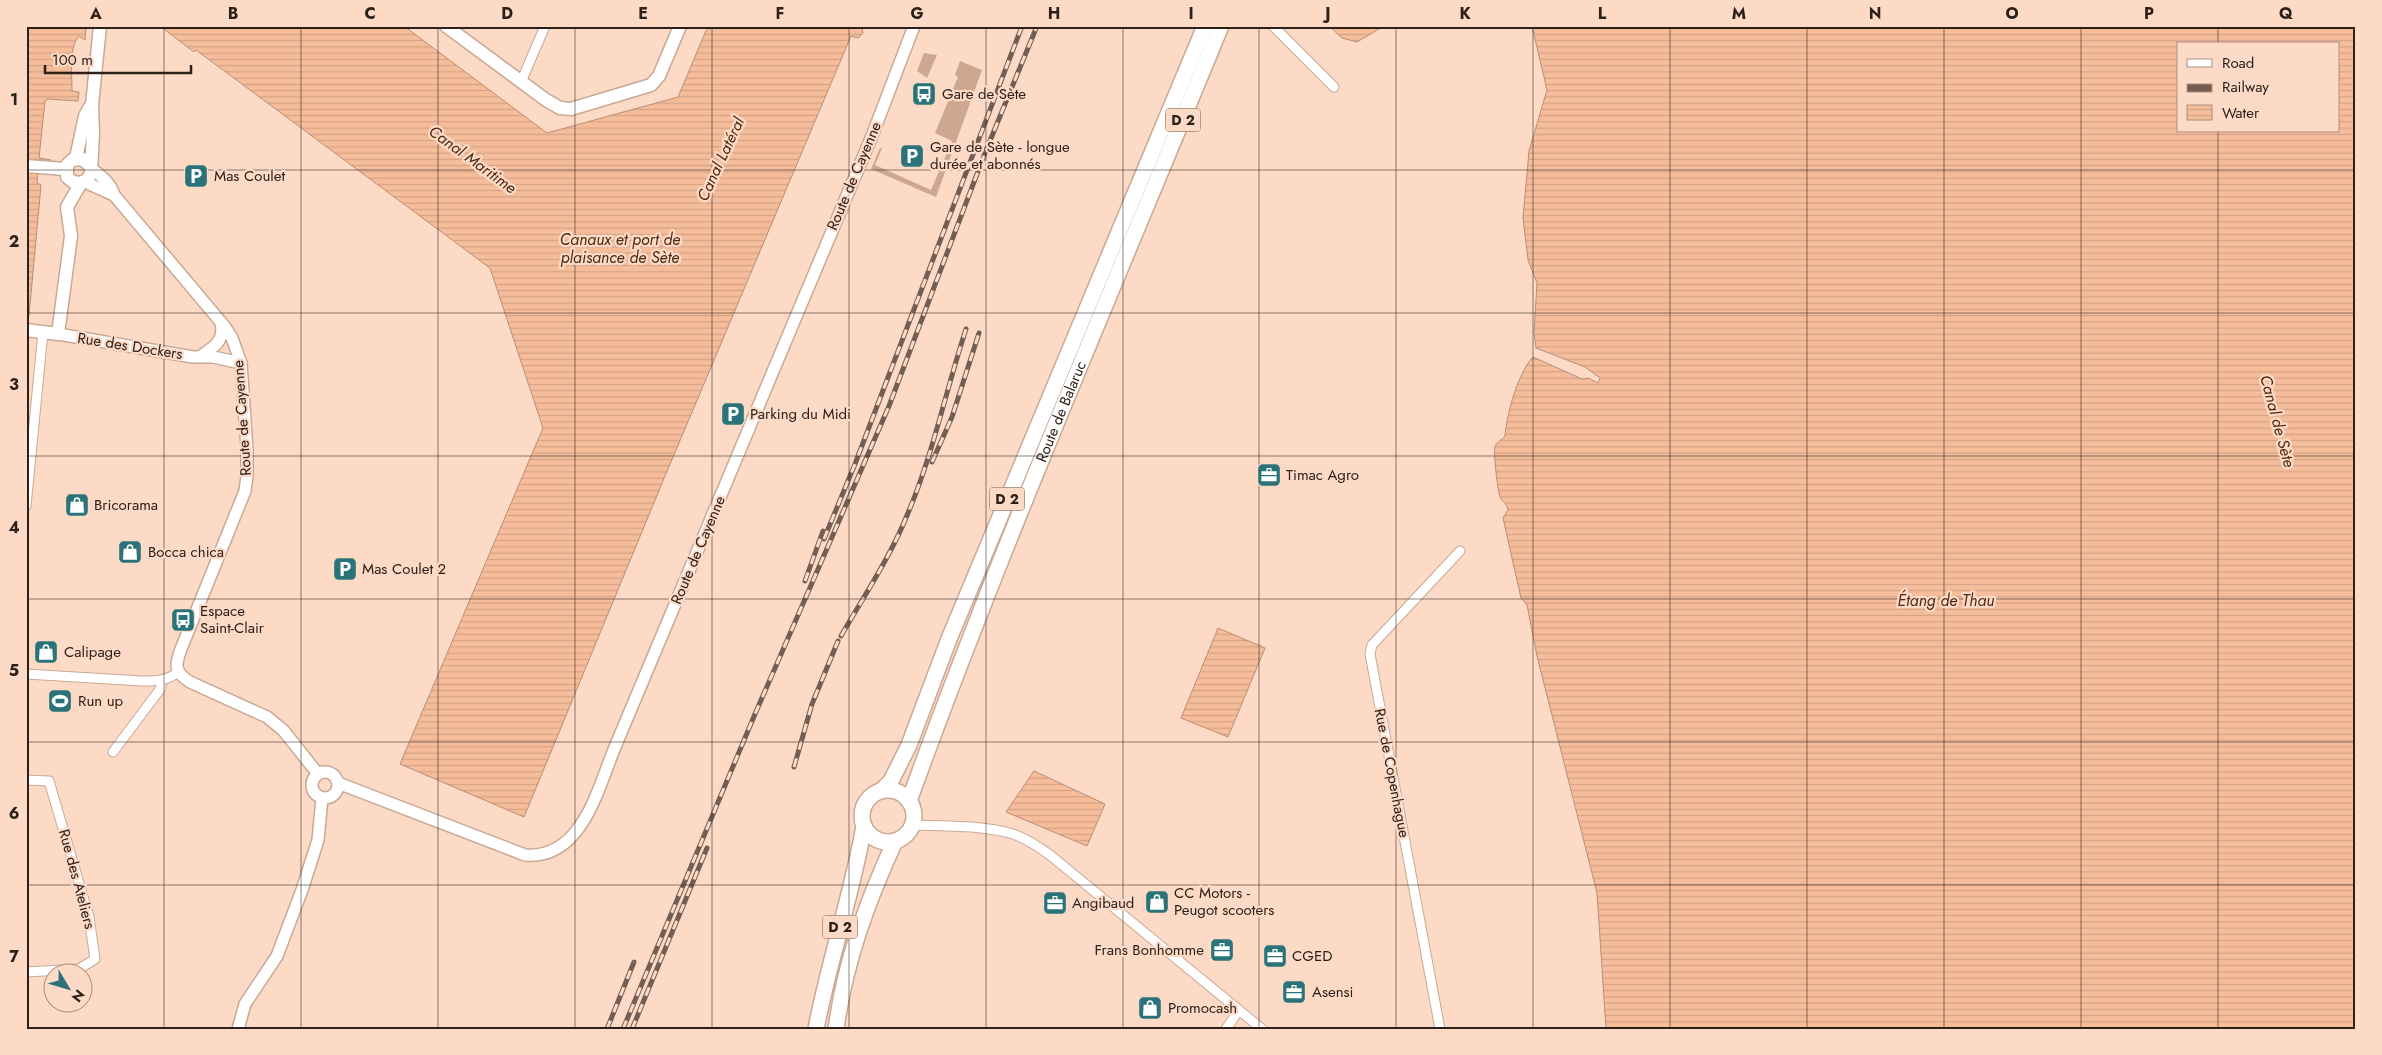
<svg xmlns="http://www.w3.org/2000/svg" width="2382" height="1055" font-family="Jost,sans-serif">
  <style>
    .green { fill: #cda790 }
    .water { fill: url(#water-rules); stroke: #b98e74; fill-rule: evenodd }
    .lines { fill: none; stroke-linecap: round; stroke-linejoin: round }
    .minor-casing { stroke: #c9a995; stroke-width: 11 }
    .tertiary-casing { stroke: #c9a995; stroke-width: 14 }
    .secondary-casing { stroke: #c9a995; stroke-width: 15 }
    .primary-casing { stroke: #c9a995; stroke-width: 18 }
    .minor { stroke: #fff; stroke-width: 9 }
    .tertiary { stroke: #fff; stroke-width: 11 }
    .secondary { stroke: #fff; stroke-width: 12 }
    .primary { stroke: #fff; stroke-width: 15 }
    .rail-casing { stroke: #725e53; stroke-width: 5 }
    .rail { stroke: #fddac6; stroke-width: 3; stroke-dasharray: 9; stroke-linecap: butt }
    .grid { fill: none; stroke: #2c2019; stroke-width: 1; stroke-opacity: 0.55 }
    .labels { text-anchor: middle; stroke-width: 4.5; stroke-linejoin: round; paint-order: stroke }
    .shield { fill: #fddac6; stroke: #6b584d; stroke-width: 1 }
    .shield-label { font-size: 14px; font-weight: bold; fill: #2c2019 }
    .poi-label { font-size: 15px; fill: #2c2019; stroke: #fddac6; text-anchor: start }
    .street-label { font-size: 15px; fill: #2c2019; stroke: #fddac6 }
    .water-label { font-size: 16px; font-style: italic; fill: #4d2910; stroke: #fddac6 }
    .neatline { fill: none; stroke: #2c2019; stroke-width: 2 }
    .grid-label { font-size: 16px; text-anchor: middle; font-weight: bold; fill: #2c2019 }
  </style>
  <defs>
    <pattern id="water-rules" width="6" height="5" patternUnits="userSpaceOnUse" patternTransform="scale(1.25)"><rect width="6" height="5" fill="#f6bd9b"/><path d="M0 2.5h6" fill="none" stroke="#d3a285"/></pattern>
  </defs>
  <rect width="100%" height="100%" fill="#fddac6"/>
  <g class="green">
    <path d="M924,53L937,55L927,78L917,71Z"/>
    <path d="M960,61L982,70L936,197L871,169L880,148H882L875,165L931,190L952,141L935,133L958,77L955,75Z"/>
  </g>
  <g class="water">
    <path d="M26,26H86L85,40L79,36C69,45 72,79 72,91L79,92L78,101L48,99L45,101L39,158L51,160L50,174L38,173L37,183L41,185L29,316H26V117L28,98L26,97Z"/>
    <path d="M160,26H404L547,133L678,97L708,26L862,27L863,33L858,38L851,36L665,476L524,817L400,764L543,428L490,268L196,50L194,52Z"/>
    <path d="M1329,26H1384L1357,42L1342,38Z"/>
    <path d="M1532,26H2356V1029H1606L1597,893L1537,656L1527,605L1521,598L1503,518L1508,510C1506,502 1503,503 1500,497C1498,493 1493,451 1495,447C1496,442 1502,440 1505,436C1507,413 1518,373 1533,357L1582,379L1588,378L1598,383L1600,378L1585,367L1536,348L1534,333L1537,283L1528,260L1523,218L1529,151L1547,90ZM2178,44H2338V131H2178Z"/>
    <path d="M1218,628L1265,648L1228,737L1181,718Z"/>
    <path d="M1034,771L1105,804L1087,846L1006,812Z"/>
  </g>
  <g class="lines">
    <defs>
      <g id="minor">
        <path d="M1273,26L1334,87"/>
        <path d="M521,82L545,26"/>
        <path d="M26,506L43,332"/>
        <path d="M26,674L142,681C156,681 167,681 178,672"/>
        <path d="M113,752L161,688L160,680"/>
        <path d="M26,780L49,781L89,917L95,959L79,969L26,972"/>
        <path d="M912,825C945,826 981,825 1013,834C1027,839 1039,847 1050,855L1262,1029"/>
        <path d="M1226,1029L1239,1010"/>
        <path d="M1440,1029L1370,654L1372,645L1460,551"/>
      </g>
      <g id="tertiary">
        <path d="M90,168C100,174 111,184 114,195L225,327L232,338L241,363L247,449V476L245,491L181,649C175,665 174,672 190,682L267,717L283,730L318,774"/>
        <path d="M85,182L114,195"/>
        <path d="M58,334L193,357H213L241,363"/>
        <path d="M201,356C215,346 225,341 221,322"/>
        <circle cx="325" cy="785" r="13"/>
        <path d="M338,783L525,855C582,860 598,788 615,747L872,136L914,26"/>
        <path d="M238,1029L245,1004L277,956L302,890L318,840L322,798"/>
      </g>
      <g id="secondary">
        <path d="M446,26L546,100L560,108L571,109L651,85L659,76L680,26"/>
        <path d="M76,158L85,116L90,107"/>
        <path d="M26,166L65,169"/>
        <path d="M90,166L83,159L72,160L67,165V177L73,182L81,183L88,179L91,172L93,133L92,105L100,26"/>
        <path d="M26,330L58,334L71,236L67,207L81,183"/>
      </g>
      <g id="primary">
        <circle cx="888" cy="816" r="26"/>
        <path d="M881,791L891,781L909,745L949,639L1205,26"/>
        <path id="s1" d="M909,801C1004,539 1115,284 1221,26"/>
        <path d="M816,1029C829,960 852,895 864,826"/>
        <path d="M836,1029C845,962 867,902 895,841"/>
      </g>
    </defs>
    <use href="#minor" class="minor-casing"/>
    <use href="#tertiary" class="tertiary-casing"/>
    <use href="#secondary" class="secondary-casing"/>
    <use href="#primary" class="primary-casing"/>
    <use href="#minor" class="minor"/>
    <use href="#tertiary" class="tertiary"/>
    <use href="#secondary" class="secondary"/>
    <use href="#primary" class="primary"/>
    <defs>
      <g id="rail">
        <path d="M932,462L952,417L979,333"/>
        <path d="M824,539L855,464L1022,26"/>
        <path d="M805,581L823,531"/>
        <path d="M841,636C864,596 891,556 908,513C933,454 946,390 966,329"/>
        <path d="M794,767L812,704L838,641"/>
        <path d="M607,1029L634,962"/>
        <path d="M623,1029L755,714L889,406L985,153L1037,26"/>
        <path d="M632,1029L707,848"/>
      </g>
    </defs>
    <use href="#rail" class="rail-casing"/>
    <use href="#rail" class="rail"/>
  </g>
  <path class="grid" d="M164,26V1029M301,26V1029M438,26V1029M575,26V1029M712,26V1029M849,26V1029M986,26V1029M1123,26V1029M1259,26V1029M1396,26V1029M1533,26V1029M1670,26V1029M1807,26V1029M1944,26V1029M2081,26V1029M2218,26V44M2218,131V1029M26,170H2356M26,313H2356M26,456H2356M26,599H2356M26,742H2356M26,885H2356"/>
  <defs>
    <symbol id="bus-square" viewBox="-11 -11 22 22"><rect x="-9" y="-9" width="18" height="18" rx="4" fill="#2a7479" stroke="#fddac6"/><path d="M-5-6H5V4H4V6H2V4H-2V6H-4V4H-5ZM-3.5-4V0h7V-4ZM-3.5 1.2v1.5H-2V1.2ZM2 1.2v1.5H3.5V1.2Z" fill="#fff"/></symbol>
    <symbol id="parking-square" viewBox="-11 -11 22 22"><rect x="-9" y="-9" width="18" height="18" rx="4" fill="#2a7479" stroke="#fddac6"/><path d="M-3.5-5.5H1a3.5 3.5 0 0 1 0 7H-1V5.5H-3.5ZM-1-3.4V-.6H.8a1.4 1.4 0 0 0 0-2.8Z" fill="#fff"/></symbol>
    <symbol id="office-square" viewBox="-11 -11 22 22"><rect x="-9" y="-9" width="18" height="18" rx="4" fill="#2a7479" stroke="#fddac6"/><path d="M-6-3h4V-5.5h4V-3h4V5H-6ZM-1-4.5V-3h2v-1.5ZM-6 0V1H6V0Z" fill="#fff"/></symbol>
    <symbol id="shop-square" viewBox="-11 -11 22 22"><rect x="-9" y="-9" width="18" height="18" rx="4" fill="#2a7479" stroke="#fddac6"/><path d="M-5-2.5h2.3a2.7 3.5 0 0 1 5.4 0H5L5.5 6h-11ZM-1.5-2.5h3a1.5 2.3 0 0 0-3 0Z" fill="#fff"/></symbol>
    <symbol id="stadium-square" viewBox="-11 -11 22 22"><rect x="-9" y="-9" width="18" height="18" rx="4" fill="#2a7479" stroke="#fddac6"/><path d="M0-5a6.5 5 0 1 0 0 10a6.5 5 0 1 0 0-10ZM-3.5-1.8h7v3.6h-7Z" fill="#fff"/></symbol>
  </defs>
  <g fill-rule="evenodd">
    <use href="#bus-square" x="910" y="80" width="28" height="28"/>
    <use href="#parking-square" x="898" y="142" width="28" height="28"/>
    <use href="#parking-square" x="182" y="162" width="28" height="28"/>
    <use href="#parking-square" x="719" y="400" width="28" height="28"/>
    <use href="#office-square" x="1255" y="461" width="28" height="28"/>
    <use href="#shop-square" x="63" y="491" width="28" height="28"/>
    <use href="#shop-square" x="116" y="538" width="28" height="28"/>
    <use href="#parking-square" x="331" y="555" width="28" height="28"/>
    <use href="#bus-square" x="169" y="606" width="28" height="28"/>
    <use href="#shop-square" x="32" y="638" width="28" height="28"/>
    <use href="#stadium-square" x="46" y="687" width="28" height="28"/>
    <use href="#shop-square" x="1143" y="888" width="28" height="28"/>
    <use href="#office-square" x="1041" y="889" width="28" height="28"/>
    <use href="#office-square" x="1208" y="936" width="28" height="28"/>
    <use href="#office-square" x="1261" y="942" width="28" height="28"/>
    <use href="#office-square" x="1280" y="978" width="28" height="28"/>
    <use href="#shop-square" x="1136" y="994" width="28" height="28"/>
  </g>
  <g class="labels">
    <g class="shield">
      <rect x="1165.5" y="108.5" width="35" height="23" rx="4"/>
      <rect x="989.5" y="487.5" width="35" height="23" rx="4"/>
      <rect x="822.5" y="915.5" width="35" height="23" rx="4"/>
    </g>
    <g class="shield-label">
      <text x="1183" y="125">D 2</text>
      <text x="1007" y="504">D 2</text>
      <text x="840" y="932">D 2</text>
    </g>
    <g class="poi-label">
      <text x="942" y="99">Gare de Sète</text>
      <text x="930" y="152">Gare de Sète - longue<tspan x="930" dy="17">durée et abonnés</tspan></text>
      <text x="214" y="181">Mas Coulet</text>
      <text x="750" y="419">Parking du Midi</text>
      <text x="1286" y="480">Timac Agro</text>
      <text x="94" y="510">Bricorama</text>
      <text x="148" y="557">Bocca chica</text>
      <text x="362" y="574">Mas Coulet 2</text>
      <text x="200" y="616">Espace<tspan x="200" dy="17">Saint-Clair</tspan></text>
      <text x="64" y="657">Calipage</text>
      <text x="78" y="706">Run up</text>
      <text x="1174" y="898">CC Motors -<tspan x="1174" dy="17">Peugot scooters</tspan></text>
      <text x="1072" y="908">Angibaud</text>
      <text x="1204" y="955" text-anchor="end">Frans Bonhomme</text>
      <text x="1292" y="961">CGED</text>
      <text x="1312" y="997">Asensi</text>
      <text x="1168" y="1013">Promocash</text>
    </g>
    <g class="street-label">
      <text transform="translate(854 176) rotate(-67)" y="5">Route de Cayenne</text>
      <text transform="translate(130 346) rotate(9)" y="5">Rue des Dockers</text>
      <text dy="5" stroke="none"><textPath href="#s1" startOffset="418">Route de Balaruc</textPath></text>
      <text transform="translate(242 418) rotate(-94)" y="5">Route de Cayenne</text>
      <text transform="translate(698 550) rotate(-67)" y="5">Route de Cayenne</text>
      <text transform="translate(1392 773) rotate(79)" y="5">Rue de Copenhague</text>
      <text transform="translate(77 879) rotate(75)" y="5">Rue des Ateliers</text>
    </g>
    <g class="water-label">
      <text transform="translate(473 159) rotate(36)" y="6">Canal Maritime</text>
      <text transform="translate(720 159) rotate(-65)" y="6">Canal Latéral</text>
      <text x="620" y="245">Canaux et port de<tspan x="620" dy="18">plaisance de Sète</tspan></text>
      <text transform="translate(2278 421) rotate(75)" y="6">Canal de Sète</text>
      <text x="1946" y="606">Étang de Thau</text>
    </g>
  </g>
  <rect width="2382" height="1055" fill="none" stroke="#fddac6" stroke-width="55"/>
  <rect x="2177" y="42" width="162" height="90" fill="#fddac6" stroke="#a99081"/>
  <rect x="2187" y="59" width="25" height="8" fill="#ffffff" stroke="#a99081"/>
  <text x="2222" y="68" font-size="15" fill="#2c2019">Road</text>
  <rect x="2187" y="84" width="25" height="8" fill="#725e53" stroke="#a99081"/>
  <text x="2222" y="92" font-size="15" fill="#2c2019">Railway</text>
  <rect x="2187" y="105" width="25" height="15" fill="url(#water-rules)" stroke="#a99081"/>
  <text x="2222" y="118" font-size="15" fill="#2c2019">Water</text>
  <g transform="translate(68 988) rotate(128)"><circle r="24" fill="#fddac6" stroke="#a99081"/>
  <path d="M0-4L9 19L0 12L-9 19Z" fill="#2a7479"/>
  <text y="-8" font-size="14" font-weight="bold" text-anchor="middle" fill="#2c2019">N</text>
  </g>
  <path d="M45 65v8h146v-8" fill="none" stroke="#2c2019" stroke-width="2.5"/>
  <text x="52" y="65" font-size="15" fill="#2c2019" stroke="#fddac6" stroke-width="4" paint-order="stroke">100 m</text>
  <rect x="28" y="28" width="2326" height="1000" class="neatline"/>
  <g class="grid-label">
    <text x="96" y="19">A</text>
    <text x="233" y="19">B</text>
    <text x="370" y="19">C</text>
    <text x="507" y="19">D</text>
    <text x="643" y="19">E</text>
    <text x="780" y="19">F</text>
    <text x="917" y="19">G</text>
    <text x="1054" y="19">H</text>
    <text x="1191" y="19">I</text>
    <text x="1328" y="19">J</text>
    <text x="1465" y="19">K</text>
    <text x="1602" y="19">L</text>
    <text x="1739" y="19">M</text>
    <text x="1875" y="19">N</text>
    <text x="2012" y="19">O</text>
    <text x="2149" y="19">P</text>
    <text x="2286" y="19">Q</text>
    <text x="14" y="105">1</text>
    <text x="14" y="247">2</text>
    <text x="14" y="390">3</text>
    <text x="14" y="533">4</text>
    <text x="14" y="676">5</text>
    <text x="14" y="819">6</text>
    <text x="14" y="962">7</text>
  </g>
</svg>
